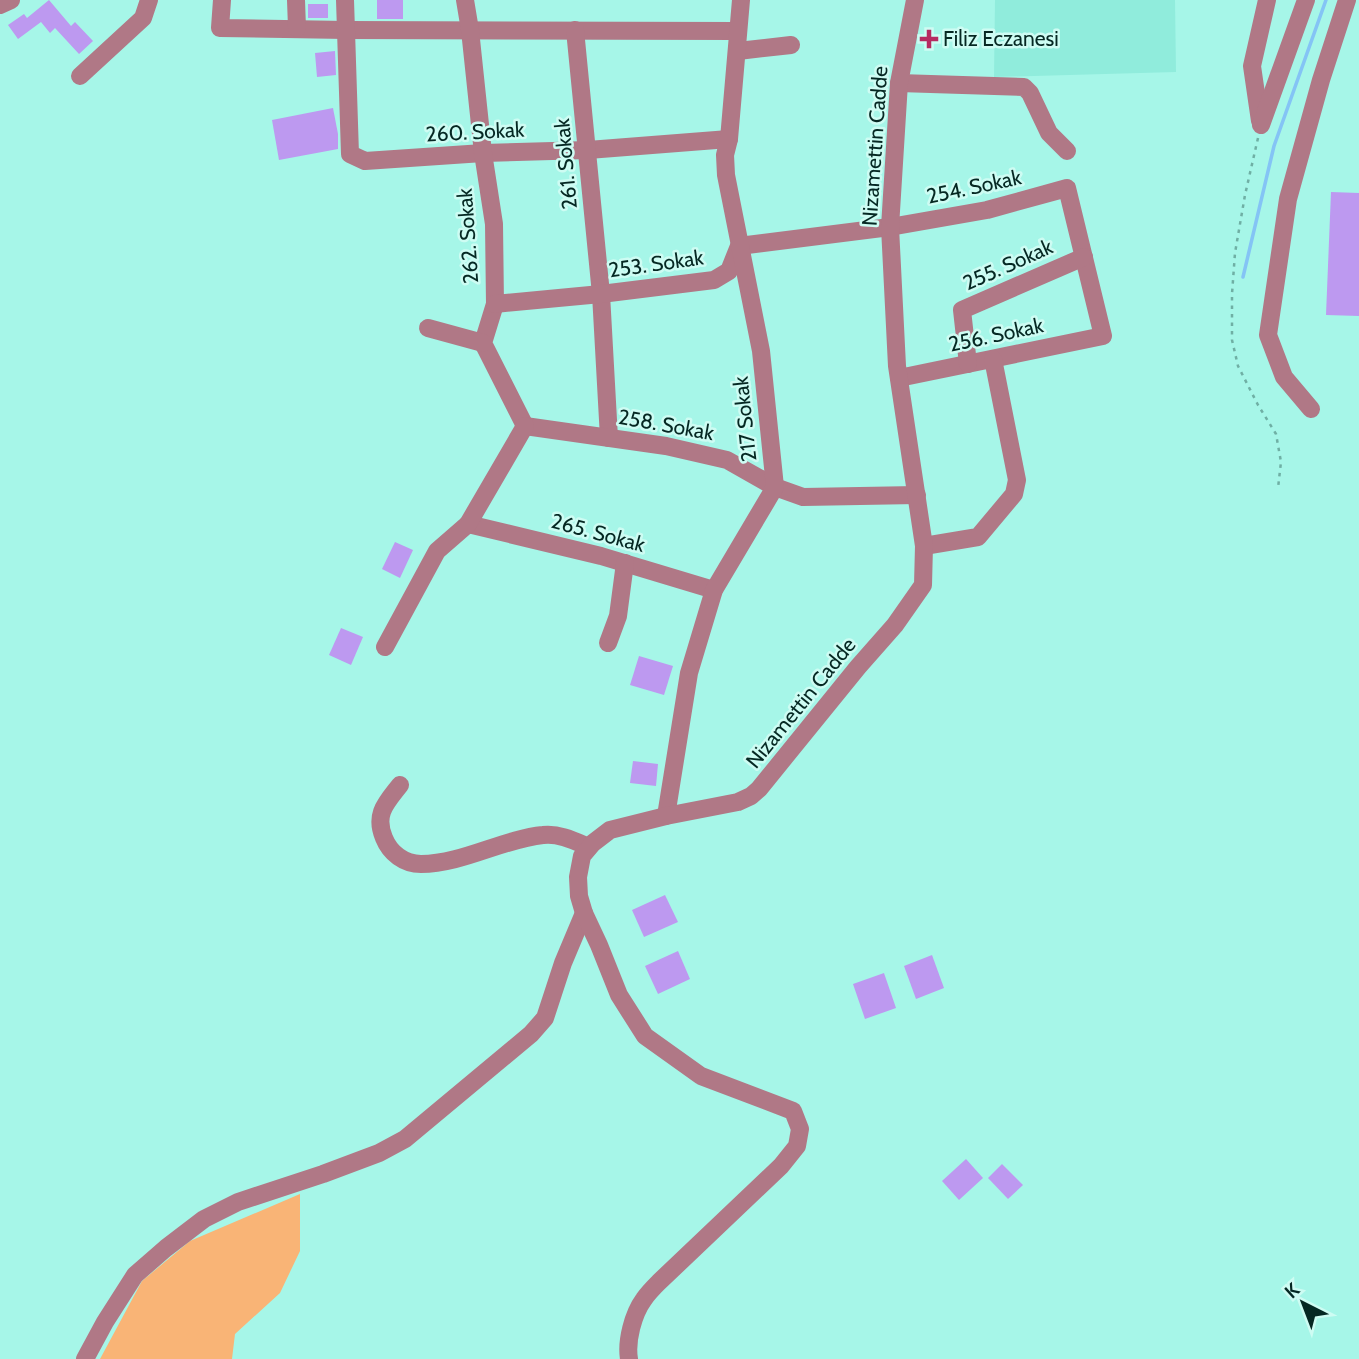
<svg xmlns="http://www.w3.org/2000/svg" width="1359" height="1359" font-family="Cabin,sans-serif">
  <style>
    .built { fill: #90ecdc }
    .green { fill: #f9b476 }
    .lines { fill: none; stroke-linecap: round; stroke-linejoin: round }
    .stream { stroke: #84c4f5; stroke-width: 3.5 }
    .building { fill: #bd99f0 }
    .path { stroke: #6fafa4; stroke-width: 2.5; stroke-dasharray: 3.5 5; stroke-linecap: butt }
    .minor { stroke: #b07886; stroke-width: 18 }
    .poi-dot { fill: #b62a61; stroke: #cefcf3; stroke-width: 2.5 }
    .labels { text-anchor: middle; stroke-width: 5; stroke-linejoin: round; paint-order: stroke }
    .poi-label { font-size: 21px; fill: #052823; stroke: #cefcf3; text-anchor: start }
    .street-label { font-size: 21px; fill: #052823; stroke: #cefcf3 }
  </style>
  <rect width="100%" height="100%" fill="#a6f6e8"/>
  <path class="built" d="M995,0H1175L1176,72L994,77Z"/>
  <path class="green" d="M300,1194V1251L280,1293L235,1334L232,1359H100L142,1281L190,1241Z"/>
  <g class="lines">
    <path class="stream" d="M1243,277L1274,146L1326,0"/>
  </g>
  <g class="building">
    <path d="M49,0L71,26L75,22L93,41L79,54L55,28L50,33L41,22L18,39L8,25L24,14L27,18Z"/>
    <rect x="377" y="0" width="26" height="19"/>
    <rect x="308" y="4" width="20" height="14"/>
    <path d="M335,51L336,75L317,77L315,53Z"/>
    <path d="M333,108L338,134V149L279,160L272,120Z"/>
    <path d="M1331,192L1359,193V316L1326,315Z"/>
    <path d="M395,542L413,550L400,578L382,569Z"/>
    <path d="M341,628L363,637L351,665L329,655Z"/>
    <path d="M639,656L673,666L664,695L630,685Z"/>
    <path d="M633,761L658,764L656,786L630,783Z"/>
    <path d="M665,895L678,922L644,937L632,910Z"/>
    <path d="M678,951L690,979L658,994L645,966Z"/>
    <path d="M932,955L944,988L916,999L904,966Z"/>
    <path d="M884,973L896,1008L865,1019L853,984Z"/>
    <path d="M966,1159L983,1178L959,1200L942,1181Z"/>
    <path d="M1002,1164L1023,1185L1008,1199L988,1178Z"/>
  </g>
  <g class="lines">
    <path class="path" d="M1258,138L1245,195L1235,253L1232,294V340L1238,366L1258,405L1276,434L1281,462L1278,488"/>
    <g class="minor">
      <path d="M222,0L220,28L346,30L738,31"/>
      <path d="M296,0L297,28"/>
      <path d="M345,0L350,154L365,161L483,153L588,150L729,139"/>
      <path d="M465,0L470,30L483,153L494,224L495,304L483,343L525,426"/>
      <path d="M0,5L11,0"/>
      <path d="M575,30L601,294L609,438"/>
      <path d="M738,51L791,45"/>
      <path d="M80,76L143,18L149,0"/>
      <path d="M899,83L1024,87L1030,93L1049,133L1067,151"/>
      <path d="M1260,121L1252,66L1267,0"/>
      <path d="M1261,125L1306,0"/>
      <path d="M495,304L601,294L714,280L729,271L739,246L890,227L987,210L1067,188L1103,336L899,378"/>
      <path d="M428,328L483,343"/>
      <path d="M968,364L962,310L1084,257"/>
      <path d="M1311,409L1284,377L1268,335L1288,199L1321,80L1347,0"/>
      <path d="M525,426L666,446L727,460L775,487L803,497L917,495"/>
      <path d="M468,524L601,556L714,590"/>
      <path d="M924,546L978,537L1014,494L1017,480L993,359"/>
      <path d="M608,643L618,616L625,563"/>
      <path d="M385,647L437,551L468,524L525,426"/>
      <path d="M400,785C386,803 374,814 384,838C390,853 404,864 421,864C462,864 503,839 543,835C559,833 575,841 589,847"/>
      <path d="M666,816L689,673L714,590L775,487L761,351L726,175L725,155L729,139L741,0"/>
      <path d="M85,1359L105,1322L135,1275L166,1248L204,1219L238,1202L323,1174L379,1153L405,1139L531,1034L545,1018L563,963L584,913"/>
      <path d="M629,1359C626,1341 633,1314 644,1299C648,1293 654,1287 659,1282L781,1166L797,1146L800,1129L793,1111L701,1076L645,1036L619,995L599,945L584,913L579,896L578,877L582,856L593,843L610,830L666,816L738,802L751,796L759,789L858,667L895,625L923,585L924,546L897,366L890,227L899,83L915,0"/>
    </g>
  </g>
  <path class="poi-dot" d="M925.5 28.5h7v7h7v7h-7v7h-7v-7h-7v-7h7z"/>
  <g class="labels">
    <g class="poi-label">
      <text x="943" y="46">Filiz Eczanesi</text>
    </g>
    <g class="street-label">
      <text transform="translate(475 132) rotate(-3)" y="7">260. Sokak</text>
      <text transform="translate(875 146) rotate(-86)" y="7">Nizamettin Cadde</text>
      <text transform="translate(566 164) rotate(-95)" y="7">261. Sokak</text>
      <text transform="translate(974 187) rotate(-12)" y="7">254. Sokak</text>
      <text transform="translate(468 236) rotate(-94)" y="7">262. Sokak</text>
      <text transform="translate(656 264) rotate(-8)" y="7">253. Sokak</text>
      <text transform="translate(1008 265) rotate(-24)" y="7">255. Sokak</text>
      <text transform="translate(996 335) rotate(-12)" y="7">256. Sokak</text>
      <text transform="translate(745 419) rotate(-96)" y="7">217 Sokak</text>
      <text transform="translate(666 425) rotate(10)" y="7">258. Sokak</text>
      <text transform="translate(598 533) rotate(15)" y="7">265. Sokak</text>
      <text transform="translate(801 703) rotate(-51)" y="7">Nizamettin Cadde</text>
    </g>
  </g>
  <g transform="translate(1303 1303) rotate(318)" stroke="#cefcf3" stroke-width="5" paint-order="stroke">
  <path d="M0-5L12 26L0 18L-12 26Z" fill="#052823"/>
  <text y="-10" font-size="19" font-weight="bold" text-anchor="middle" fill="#052823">K</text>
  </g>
</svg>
